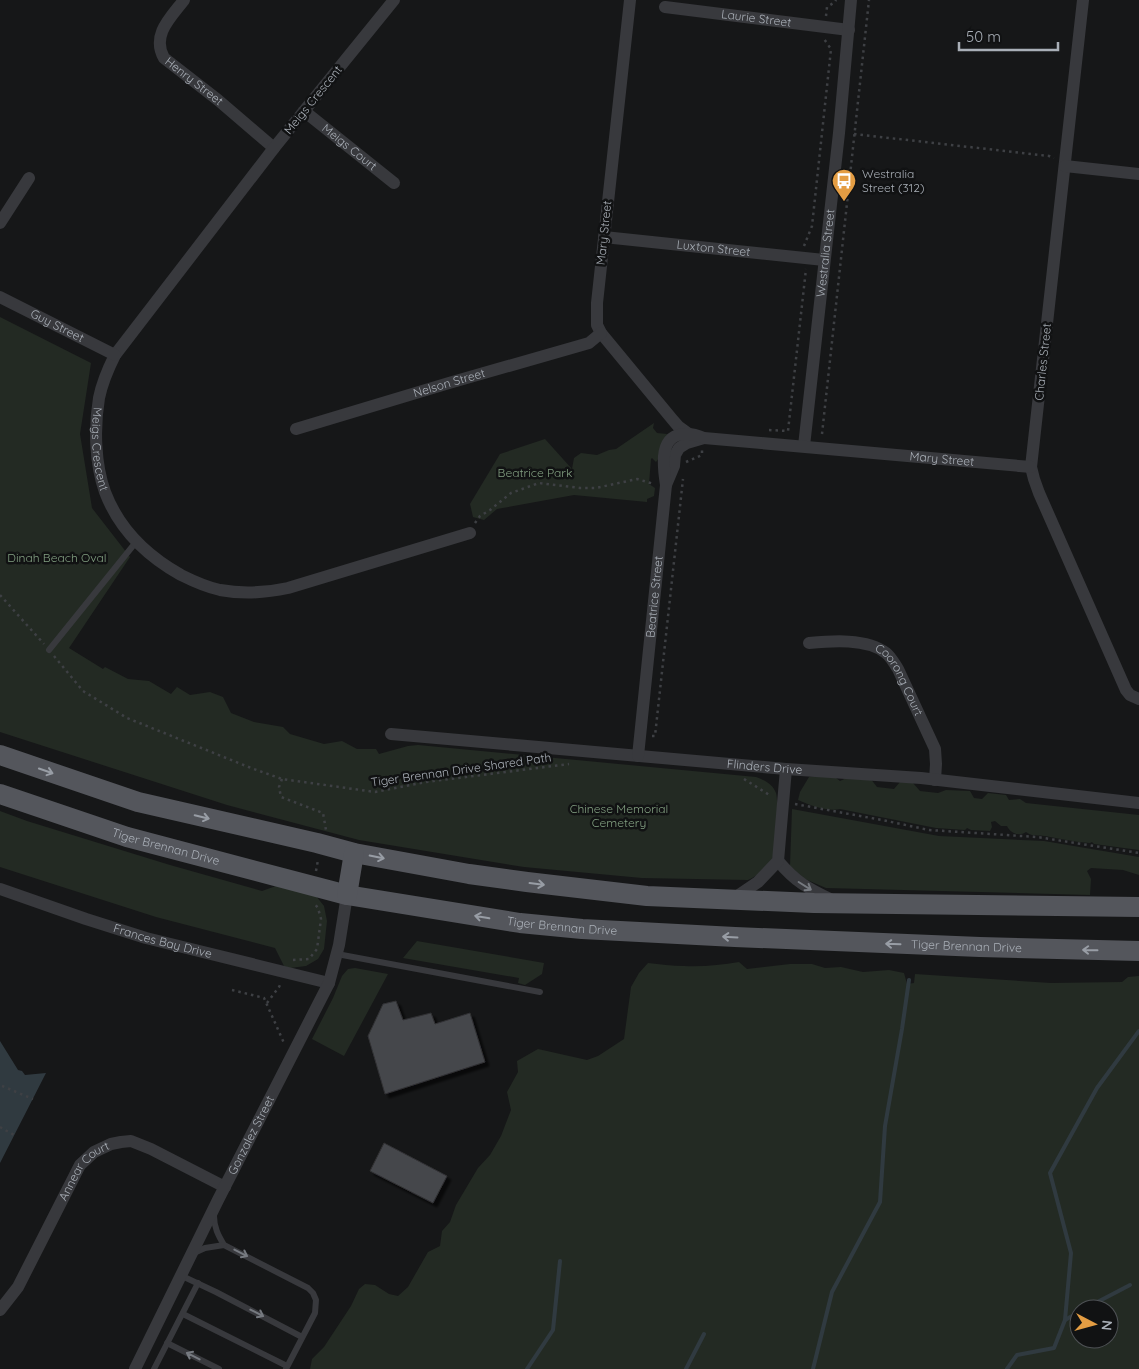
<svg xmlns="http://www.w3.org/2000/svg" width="1139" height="1369" font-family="Quicksand,sans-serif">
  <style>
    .green { fill: #232a23; fill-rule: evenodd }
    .water { fill: #303a40 }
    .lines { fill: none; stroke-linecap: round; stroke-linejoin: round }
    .stream { stroke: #303a40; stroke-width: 4 }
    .building { fill: #45474b; stroke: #313134; filter: url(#shadow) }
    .path { stroke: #3e4044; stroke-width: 2.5; stroke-dasharray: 2.5 4; stroke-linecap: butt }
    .service { stroke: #38393d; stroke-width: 6 }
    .minor { stroke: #38393d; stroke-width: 12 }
    .primary { stroke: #54565c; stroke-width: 20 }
    .oneway { stroke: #989da5 }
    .oneway2 { stroke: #767a80 }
    .labels { text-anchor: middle; stroke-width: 5; stroke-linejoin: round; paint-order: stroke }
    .street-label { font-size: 12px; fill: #a9afb7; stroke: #111213 }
    .poi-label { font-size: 12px; fill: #a9afb7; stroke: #111213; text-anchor: start }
    .park-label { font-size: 12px; fill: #83a082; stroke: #111213 }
  </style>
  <defs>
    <filter id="shadow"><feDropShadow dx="4" dy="4" stdDeviation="1" flood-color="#0009"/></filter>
  </defs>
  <rect width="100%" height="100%" fill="#161718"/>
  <g class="green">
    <path d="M0,317L91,363L80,434L92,508L130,557L69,648L103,669L105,667L128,679L149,681L171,694L177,687L190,695L210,692L223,697L231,713L254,722L283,727L290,734L324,744L342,741L357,749H376L379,754L408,746L418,745L756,777C764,780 773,784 776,793C779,802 776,853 772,860C767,869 757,876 748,880L642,878L524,867L359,840L227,805L0,732Z"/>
    <path d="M654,423L653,428L657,433L667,434L664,451L656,462L652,458L651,459L649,484L655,488L654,496L647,499V502L574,495L497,509L484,520L473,517L470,504L500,454L545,439L572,469L574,458L581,453L597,455L609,450L616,449Z"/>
    <path d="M831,774L840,781L853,775L870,778L877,787L894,789L900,782L913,783L920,791L938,793L946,790L970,791L974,798L982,799L988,793L1006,795L1009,800L1020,799L1026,803L1139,815V850L1094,844L1092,842L1090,843C1075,842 1061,839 1045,836C1038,835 1032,837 1026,832C1019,837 1010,833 1007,826H1001L995,821L991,822L992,827L990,831L971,830L967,828L965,830L936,828L840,809C828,812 809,805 798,800L800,792L809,777Z"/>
    <path d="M792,809L939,836L1044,841L1139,857V875L1123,870L1091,868L1087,871L1091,879L1090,895L826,888L805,879L790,866Z"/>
    <path d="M0,811L27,821L170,865L262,891L276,886L316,896L324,906L327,921L324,949L318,959L306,966L290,968L284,966L275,948L156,917L0,867Z"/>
    <path d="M417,941L544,963L542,974L525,985L518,983L519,978L403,958Z"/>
    <path d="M739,962L747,969L790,964H812L825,968L841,967L863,972L889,970L904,973L907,984L914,983L915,974L1051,983L1122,982L1128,977L1139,976V1369H310L312,1359L324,1347L351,1306L359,1289L365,1284L375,1285L389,1294L398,1296L408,1287L428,1252L440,1246L442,1231L450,1222L456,1205L478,1168L490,1155L501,1136L511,1110L507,1092L518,1072L517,1061L538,1049L587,1060L598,1056L624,1039L631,987L639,973L648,963C660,964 672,966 684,966C702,967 721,965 739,962ZM1079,1309H1109V1339H1079Z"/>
    <path d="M355,968L388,974L344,1056L312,1039L333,998L342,976L348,969Z"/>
  </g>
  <path class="water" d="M0,1041L18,1070L22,1071L25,1075L46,1073L0,1163Z"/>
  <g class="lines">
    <g class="stream">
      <path d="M1084,1309L1130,1285"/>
      <path d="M1065,1320L1079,1312"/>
      <path d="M527,1369L553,1330L560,1261"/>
      <path d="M686,1369L704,1334"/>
      <path d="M813,1369L832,1292L880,1202L885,1126L902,1029L909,980"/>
      <path d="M1007,1369L1017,1355L1054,1348L1065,1320L1071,1253L1050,1173L1097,1088L1139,1031"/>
    </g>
  </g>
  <g class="building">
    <path d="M396,1001L403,1020L431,1013L435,1024L470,1013L485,1062L385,1094L368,1036L383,1004Z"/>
    <path d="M384,1143L447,1176L433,1203L370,1171Z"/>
  </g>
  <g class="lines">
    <g class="path">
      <path d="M826,16L827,7L835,2L836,0"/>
      <path d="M854,134L1049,156L1054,158"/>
      <path d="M804,246L812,226L831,49L824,39"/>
      <path d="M769,430L788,431L806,269"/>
      <path d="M822,434L869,0"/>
      <path d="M686,462L702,455V450"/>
      <path d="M475,523L480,516L490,510L511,493L539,483L580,488H596L637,479L654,484"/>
      <path d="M0,595L44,644"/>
      <path d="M54,656L83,691L127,718L251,768L282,779L375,792L426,782L569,764"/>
      <path d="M652,736H655L683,479"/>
      <path d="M282,779L279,787L281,797L323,813L326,830"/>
      <path d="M744,779L771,796"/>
      <path d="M795,804L882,820L929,830L1037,837L1139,853"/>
      <path d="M316,871L318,860"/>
      <path d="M293,960L309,959L317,949L321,919L318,908L314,903"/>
      <path d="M232,990L264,998L284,1043"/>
      <path d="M267,1003L279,987L281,983"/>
      <path d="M2,1086L33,1099"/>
      <path d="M0,1127L14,1135"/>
    </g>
    <g class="service">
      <path d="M49,650L136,542"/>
      <path d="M337,954L540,992"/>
      <path d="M214,1216C214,1227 218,1235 224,1245L308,1288L313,1293L316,1300L315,1313L286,1369"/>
      <path d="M194,1253L205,1248L224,1245"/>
      <path d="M182,1276L216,1292L302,1337"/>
      <path d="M183,1314L287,1366"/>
      <path d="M167,1343L219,1369"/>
      <path d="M154,1369L198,1283"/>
    </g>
    <g class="minor">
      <path id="s1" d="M184,0C171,17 151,35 164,58L218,100L274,148"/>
      <path id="s2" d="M394,0L274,148L115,355C108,369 102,383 99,398C94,428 95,464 105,492C119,529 147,556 181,575C193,581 206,587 220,590C242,594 265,593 288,588L470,533"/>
      <path d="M630,0L597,303V325L601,333L672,419L678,426L689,434"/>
      <path d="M1083,0L1031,467L1034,479L1039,493L1126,690L1130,695L1139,699"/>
      <path id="s3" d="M665,7L849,30"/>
      <path id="s4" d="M304,111L394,183"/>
      <path d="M1065,166L1139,174"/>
      <path d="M0,223L29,178"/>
      <path id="s5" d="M604,237L824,260"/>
      <path id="s6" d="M0,297L115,355"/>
      <path id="s7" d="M296,429L449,383L589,343L601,333"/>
      <path id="s8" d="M804,446L839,133L851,0"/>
      <path d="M666,485L674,466L675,455L679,448L687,443L704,438"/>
      <path id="s9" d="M809,643C831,641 867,638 886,653C891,657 894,663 898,669L935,749L936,764L935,780"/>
      <path id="s10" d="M391,734L786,769L921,778L1139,803"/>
      <path id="s11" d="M638,756L666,485C663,466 658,432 688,434C693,434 699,436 704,438L1031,467"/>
      <path d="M778,861C796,882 807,888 832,900"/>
      <path id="s12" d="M0,889L86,919L146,938L329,983"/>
      <path d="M733,899L758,882L778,861L786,769"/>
      <path id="s13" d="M0,1310L18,1287L80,1165L94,1152L111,1144L121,1142L131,1141L151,1149L225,1187"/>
      <path id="s14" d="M135,1369L218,1200L329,983L339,945L347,895"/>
    </g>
    <g class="primary">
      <path d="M0,755L138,802L317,843L354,853L469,874L527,882L647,896L814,903L1139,907"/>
      <path id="s15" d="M0,794L127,837L347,895L520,923L582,929L735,937L980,947L1139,951"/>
      <path d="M347,895L354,853"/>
    </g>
  </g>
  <defs><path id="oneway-shaft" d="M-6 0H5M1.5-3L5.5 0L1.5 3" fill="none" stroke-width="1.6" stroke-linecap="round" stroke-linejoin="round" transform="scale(1.25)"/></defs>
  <g class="oneway">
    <use href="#oneway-shaft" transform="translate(46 771) rotate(19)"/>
    <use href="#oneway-shaft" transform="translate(202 817) rotate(13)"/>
    <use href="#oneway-shaft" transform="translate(377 857) rotate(11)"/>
    <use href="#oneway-shaft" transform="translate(537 884) rotate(7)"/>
    <use href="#oneway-shaft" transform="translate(482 917) rotate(-170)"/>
    <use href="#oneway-shaft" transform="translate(730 937) rotate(-177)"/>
    <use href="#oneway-shaft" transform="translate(893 944) rotate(-178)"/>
    <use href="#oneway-shaft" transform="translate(1090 950) rotate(-179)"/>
  </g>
  <g class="oneway2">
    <use href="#oneway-shaft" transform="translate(805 886) rotate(32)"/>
    <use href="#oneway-shaft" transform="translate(241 1253) rotate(27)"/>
    <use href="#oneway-shaft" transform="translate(257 1313) rotate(27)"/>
    <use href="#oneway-shaft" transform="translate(193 1356) rotate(-153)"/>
  </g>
  <defs>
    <symbol id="bus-pin" viewBox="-11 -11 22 30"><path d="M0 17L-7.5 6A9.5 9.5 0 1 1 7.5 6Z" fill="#e49d43" stroke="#111213"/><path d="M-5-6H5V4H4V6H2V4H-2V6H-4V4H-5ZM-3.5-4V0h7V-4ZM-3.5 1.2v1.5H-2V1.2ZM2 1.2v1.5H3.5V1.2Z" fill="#fff"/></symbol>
  </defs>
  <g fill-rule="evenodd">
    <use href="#bus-pin" x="830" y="167" width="28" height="38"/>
  </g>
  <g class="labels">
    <g class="street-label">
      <text dy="4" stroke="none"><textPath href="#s3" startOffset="92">Laurie Street</textPath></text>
      <text dy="4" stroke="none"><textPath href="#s1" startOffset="104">Henry Street</textPath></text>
      <text transform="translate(313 100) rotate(-51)" y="4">Meigs Crescent</text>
      <text dy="4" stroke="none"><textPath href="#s4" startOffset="58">Meigs Court</textPath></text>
      <text transform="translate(604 233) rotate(-84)" y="4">Mary Street</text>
      <text dy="4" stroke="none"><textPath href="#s5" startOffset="110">Luxton Street</textPath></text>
      <text dy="4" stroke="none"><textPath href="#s8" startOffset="194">Westralia Street</textPath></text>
      <text dy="4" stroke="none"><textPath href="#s6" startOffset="64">Guy Street</textPath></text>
      <text transform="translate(1043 362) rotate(-84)" y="4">Charles Street</text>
      <text dy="4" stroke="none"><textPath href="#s7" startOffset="160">Nelson Street</textPath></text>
      <text dy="4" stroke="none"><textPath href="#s2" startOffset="549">Meigs Crescent</textPath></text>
      <text dy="4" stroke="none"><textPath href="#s11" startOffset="594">Mary Street</textPath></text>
      <text dy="4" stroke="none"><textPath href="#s11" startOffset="160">Beatrice Street</textPath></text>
      <text dy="4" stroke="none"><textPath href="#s9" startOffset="109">Coorong Court</textPath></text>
      <text dy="4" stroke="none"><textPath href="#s10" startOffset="375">Flinders Drive</textPath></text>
      <text transform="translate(461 770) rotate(-8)" y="4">Tiger Brennan Drive Shared Path</text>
      <text dy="4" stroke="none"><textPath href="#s15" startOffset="174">Tiger Brennan Drive</textPath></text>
      <text dy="4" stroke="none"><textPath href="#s15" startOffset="579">Tiger Brennan Drive</textPath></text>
      <text dy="4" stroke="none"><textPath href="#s12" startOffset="171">Frances Bay Drive</textPath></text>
      <text dy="4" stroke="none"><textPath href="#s15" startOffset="984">Tiger Brennan Drive</textPath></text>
      <text dy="4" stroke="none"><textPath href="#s14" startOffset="261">Gonzalez Street</textPath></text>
      <text dy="4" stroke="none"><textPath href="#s13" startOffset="164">Annear Court</textPath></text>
    </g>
    <g class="poi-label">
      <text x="862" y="178">Westralia<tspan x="862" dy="14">Street (312)</tspan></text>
    </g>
    <g class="park-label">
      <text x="535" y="477">Beatrice Park</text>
      <text x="57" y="562">Dinah Beach Oval</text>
      <text x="619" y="813">Chinese Memorial<tspan x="619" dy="14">Cemetery</tspan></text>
    </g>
  </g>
  <g transform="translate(1094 1324) rotate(96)"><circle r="24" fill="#111213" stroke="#4e5155"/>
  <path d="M0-4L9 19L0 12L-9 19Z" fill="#e49d43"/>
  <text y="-8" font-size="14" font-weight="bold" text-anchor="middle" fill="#a9afb7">N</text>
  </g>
  <path d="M959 42v8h99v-8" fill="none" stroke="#a9afb7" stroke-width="2.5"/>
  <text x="966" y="42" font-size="15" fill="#a9afb7" stroke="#111213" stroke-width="4" paint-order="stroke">50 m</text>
</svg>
